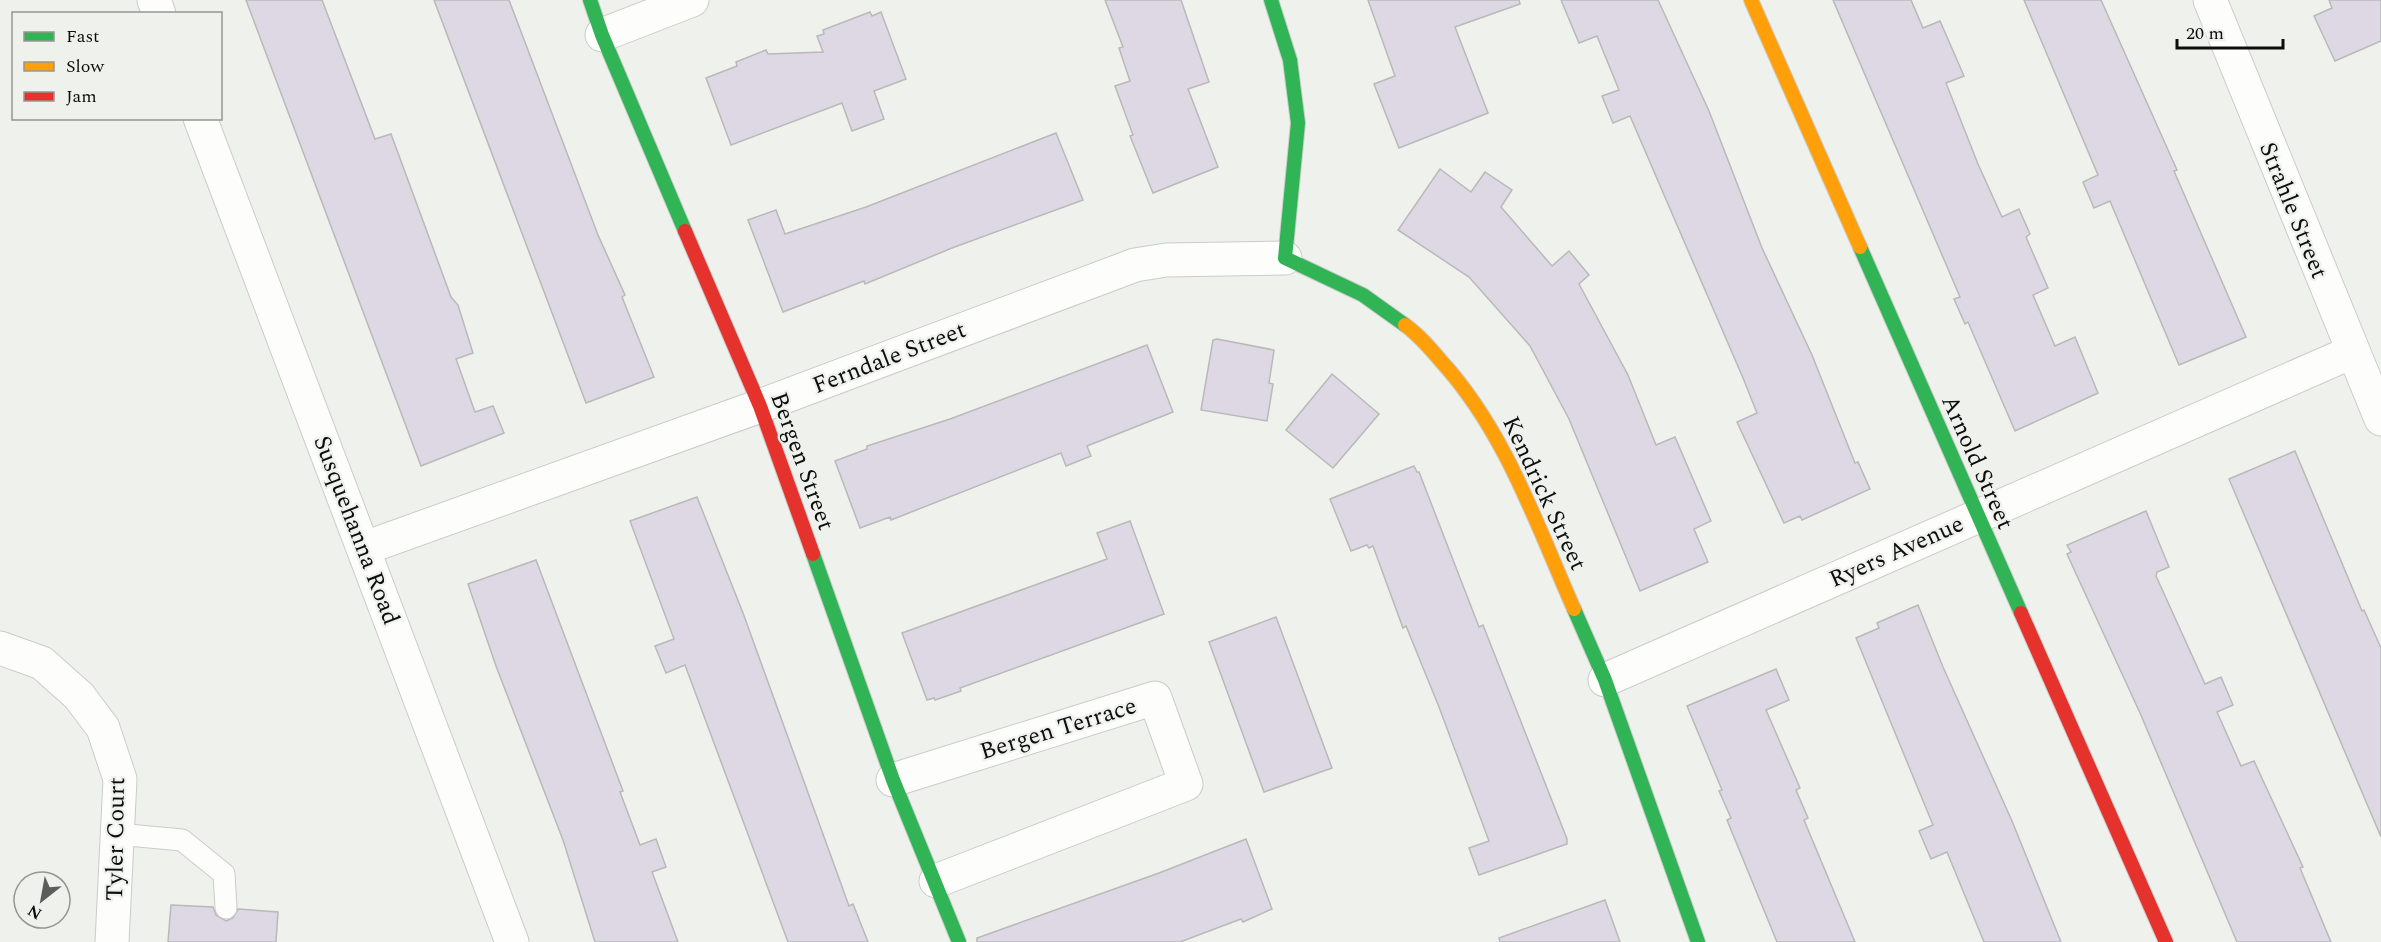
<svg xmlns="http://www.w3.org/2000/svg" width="2381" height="942" font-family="Spectral,serif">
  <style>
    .building { fill: #ddd8e4; stroke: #b9b9b8; stroke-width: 1.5 }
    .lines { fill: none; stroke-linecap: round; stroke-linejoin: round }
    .lane-casing { stroke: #cbccca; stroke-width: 23 }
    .street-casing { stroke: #cbccca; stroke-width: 35 }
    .fast-casing { stroke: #cbccca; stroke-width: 16 }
    .slow-casing { stroke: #cbccca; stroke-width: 16 }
    .jam-casing { stroke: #cbccca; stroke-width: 16 }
    .lane { stroke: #fdfdfc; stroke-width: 21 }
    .street { stroke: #fdfdfc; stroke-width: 33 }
    .fast { stroke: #30b455; stroke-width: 14 }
    .slow { stroke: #ff9f0a; stroke-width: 14 }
    .jam { stroke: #e5322d; stroke-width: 14 }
    .labels { text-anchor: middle; stroke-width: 4.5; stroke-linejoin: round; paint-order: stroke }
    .street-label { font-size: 24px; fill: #0d0e0c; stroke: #eff2ec }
  </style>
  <rect width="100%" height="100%" fill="#eff1ed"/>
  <g class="building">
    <path d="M246,0H322L375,139L391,134L451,297L458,305L473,353L456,359L475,412L493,406L504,433L421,466Z"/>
    <path d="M434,0H509L598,235L625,295L622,297L654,377L586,403Z"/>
    <path d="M1105,0H1181L1209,82L1188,89L1218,167L1153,193L1130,136L1133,135L1115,86L1130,81L1119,48L1123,47Z"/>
    <path d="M1368,0H1519L1520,4L1455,27L1488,113L1399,148L1374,84L1395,76Z"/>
    <path d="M1561,0H1658L1709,111L1762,248L1812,355L1855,463L1858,462L1870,489L1802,520L1800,516L1784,523L1737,422L1757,413L1743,378L1630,116L1613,123L1602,96L1619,90L1597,36L1579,43Z"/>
    <path d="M1833,0H1911L1923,28L1940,21L1964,76L1946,83L1978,164L2002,217L2019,209L2030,234L2026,237L2048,288L2033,295L2055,346L2075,337L2098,393L2015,431L1968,322L1965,324L1954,299L1960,297Z"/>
    <path d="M2024,0H2101L2177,170L2174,171L2246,337L2179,365L2110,201L2094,208L2083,182L2098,175Z"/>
    <path d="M2329,0H2381V41L2335,61L2314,16L2332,8Z"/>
    <path d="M870,12L872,16L881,12L906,79L874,91L884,119L852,131L842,103L731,145L706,78L737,66L736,62L766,50L768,54L823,52L817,36L824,34L823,30Z"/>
    <path d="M1056,133L1083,200L952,248L865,284L864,281L783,312L748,220L776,210L785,234L866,207Z"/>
    <path d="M1440,169L1471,192L1485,172L1512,190L1501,207L1552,266L1569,251L1589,275L1579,284L1628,375L1656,445L1675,437L1711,521L1694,529L1708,562L1640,591L1569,419L1530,346L1469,277L1398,230Z"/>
    <path d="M1217,339L1274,350L1269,383L1273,384L1267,421L1201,410L1213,340Z"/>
    <path d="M1147,345L1173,412L1087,446L1091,456L1066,466L1061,453L891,520L890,517L860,528L835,461L867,449V446L950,419Z"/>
    <path d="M1332,374L1379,414L1333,468L1286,430Z"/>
    <path d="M2295,451L2362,611L2364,610L2381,648V837L2229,479Z"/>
    <path d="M1414,466L1417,472H1419L1479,627L1483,625L1567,839V844L1479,875L1469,848L1489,841L1439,707L1406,626L1403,628L1373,546L1369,548L1367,545L1351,551L1330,499Z"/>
    <path d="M697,497L743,613L849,906L853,904L868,942H788L685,665L666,673L655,646L674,639L630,521Z"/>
    <path d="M2146,511L2169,567L2157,572L2156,576L2205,684L2221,677L2233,705L2217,712L2241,766L2254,761L2303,867L2300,868L2331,942H2237L2140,713L2067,554L2071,552L2067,545Z"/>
    <path d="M1130,521L1164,614L960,688L961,691L935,700L934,698L927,700L902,633L1107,559L1097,533Z"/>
    <path d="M536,560L623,791L620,792L640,845L656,839L666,867L652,872L678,942H595L563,840L496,666L468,584Z"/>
    <path d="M1918,605L1943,667L2012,821L2061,942H1984L1947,852L1931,859L1919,831L1933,825L1856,638L1879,628L1877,623Z"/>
    <path d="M1276,617L1332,768L1264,792L1209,642Z"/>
    <path d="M1776,669L1789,700L1766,710L1800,788L1796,790L1808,818L1804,820L1855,942H1777L1727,820L1731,818L1719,791L1722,790L1687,706Z"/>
    <path d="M1246,839L1272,909L1243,922L1241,919L1180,942H977V938L1159,873Z"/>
    <path d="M1605,900L1620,942H1500L1499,938Z"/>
    <path d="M171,905L213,907L216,915L226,921L233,918L238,909L278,912L276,942H168Z"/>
  </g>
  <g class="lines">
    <defs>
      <path id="lane" d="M117,834L182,840L224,874L226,908"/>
      <g id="street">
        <path d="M154,0L159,14"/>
        <path d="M2210,0L2381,419"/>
        <path d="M602,35L692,0"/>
        <path d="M200,118L512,942"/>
        <path d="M365,548L760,406L1135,265L1166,260L1285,258"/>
        <path d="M0,648L42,663L79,696L103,728L120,779L112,942"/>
        <path d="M1605,680L2352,352"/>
        <path d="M893,780L1155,698L1186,784L936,881"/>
      </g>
      <g id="fast">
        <path d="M590,0L602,35L685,231"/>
        <path d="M1271,0L1290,60L1298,123L1285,258L1363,295L1405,325"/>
        <path d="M1860,247L2021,613"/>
        <path d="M813,554L893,780L959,942"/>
        <path d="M1574,609L1605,680L1698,942"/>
      </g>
      <g id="slow">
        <path d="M1751,0L1860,247"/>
        <path d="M1405,325C1419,335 1430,348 1441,361C1505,431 1536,523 1574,609"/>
      </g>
      <g id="jam">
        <path d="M685,231L760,406L813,554"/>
        <path d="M2021,613L2166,942"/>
      </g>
    </defs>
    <use href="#lane" class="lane-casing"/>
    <use href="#street" class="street-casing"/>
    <use href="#fast" class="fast-casing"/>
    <use href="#slow" class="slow-casing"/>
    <use href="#jam" class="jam-casing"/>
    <use href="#lane" class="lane"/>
    <use href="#street" class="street"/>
    <use href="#fast" class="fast"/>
    <use href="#slow" class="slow"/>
    <use href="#jam" class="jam"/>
  </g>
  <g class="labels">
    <g class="street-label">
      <text transform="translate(2294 210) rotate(68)" y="8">Strahle Street</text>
      <text transform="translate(889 357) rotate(-21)" y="8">Ferndale Street</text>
      <text transform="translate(803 461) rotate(70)" y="8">Bergen Street</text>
      <text transform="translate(1978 462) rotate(66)" y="8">Arnold Street</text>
      <text transform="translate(1545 493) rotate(65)" y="8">Kendrick Street</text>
      <text transform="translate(357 530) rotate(69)" y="8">Susquehanna Road</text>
      <text transform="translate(1896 551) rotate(-24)" y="8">Ryers Avenue</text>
      <text transform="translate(1058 728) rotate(-17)" y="8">Bergen Terrace</text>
      <text transform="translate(115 839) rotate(-89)" y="8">Tyler Court</text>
    </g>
  </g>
  <rect x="12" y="12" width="210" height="108" fill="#eff2ec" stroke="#959792" stroke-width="1.5"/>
  <rect x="24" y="32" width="30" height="9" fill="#30b455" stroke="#959792" stroke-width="1.5"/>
  <text x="66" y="42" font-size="18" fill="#0d0e0c">Fast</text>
  <rect x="24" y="62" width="30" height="9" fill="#ff9f0a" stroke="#959792" stroke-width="1.5"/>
  <text x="66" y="72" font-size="18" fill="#0d0e0c">Slow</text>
  <rect x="24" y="92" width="30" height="9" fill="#e5322d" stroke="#959792" stroke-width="1.5"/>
  <text x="66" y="102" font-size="18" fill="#0d0e0c">Jam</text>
  <g transform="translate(42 900) rotate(211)"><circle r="28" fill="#eff2ec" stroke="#959792" stroke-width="1.5"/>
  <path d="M0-4.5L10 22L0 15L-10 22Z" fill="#5c5d5b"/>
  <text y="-9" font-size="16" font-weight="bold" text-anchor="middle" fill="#0d0e0c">N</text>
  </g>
  <path d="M2177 39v9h106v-9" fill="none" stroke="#0d0e0c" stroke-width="3"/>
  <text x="2186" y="39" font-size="18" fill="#0d0e0c" stroke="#eff2ec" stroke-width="4.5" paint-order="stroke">20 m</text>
</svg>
